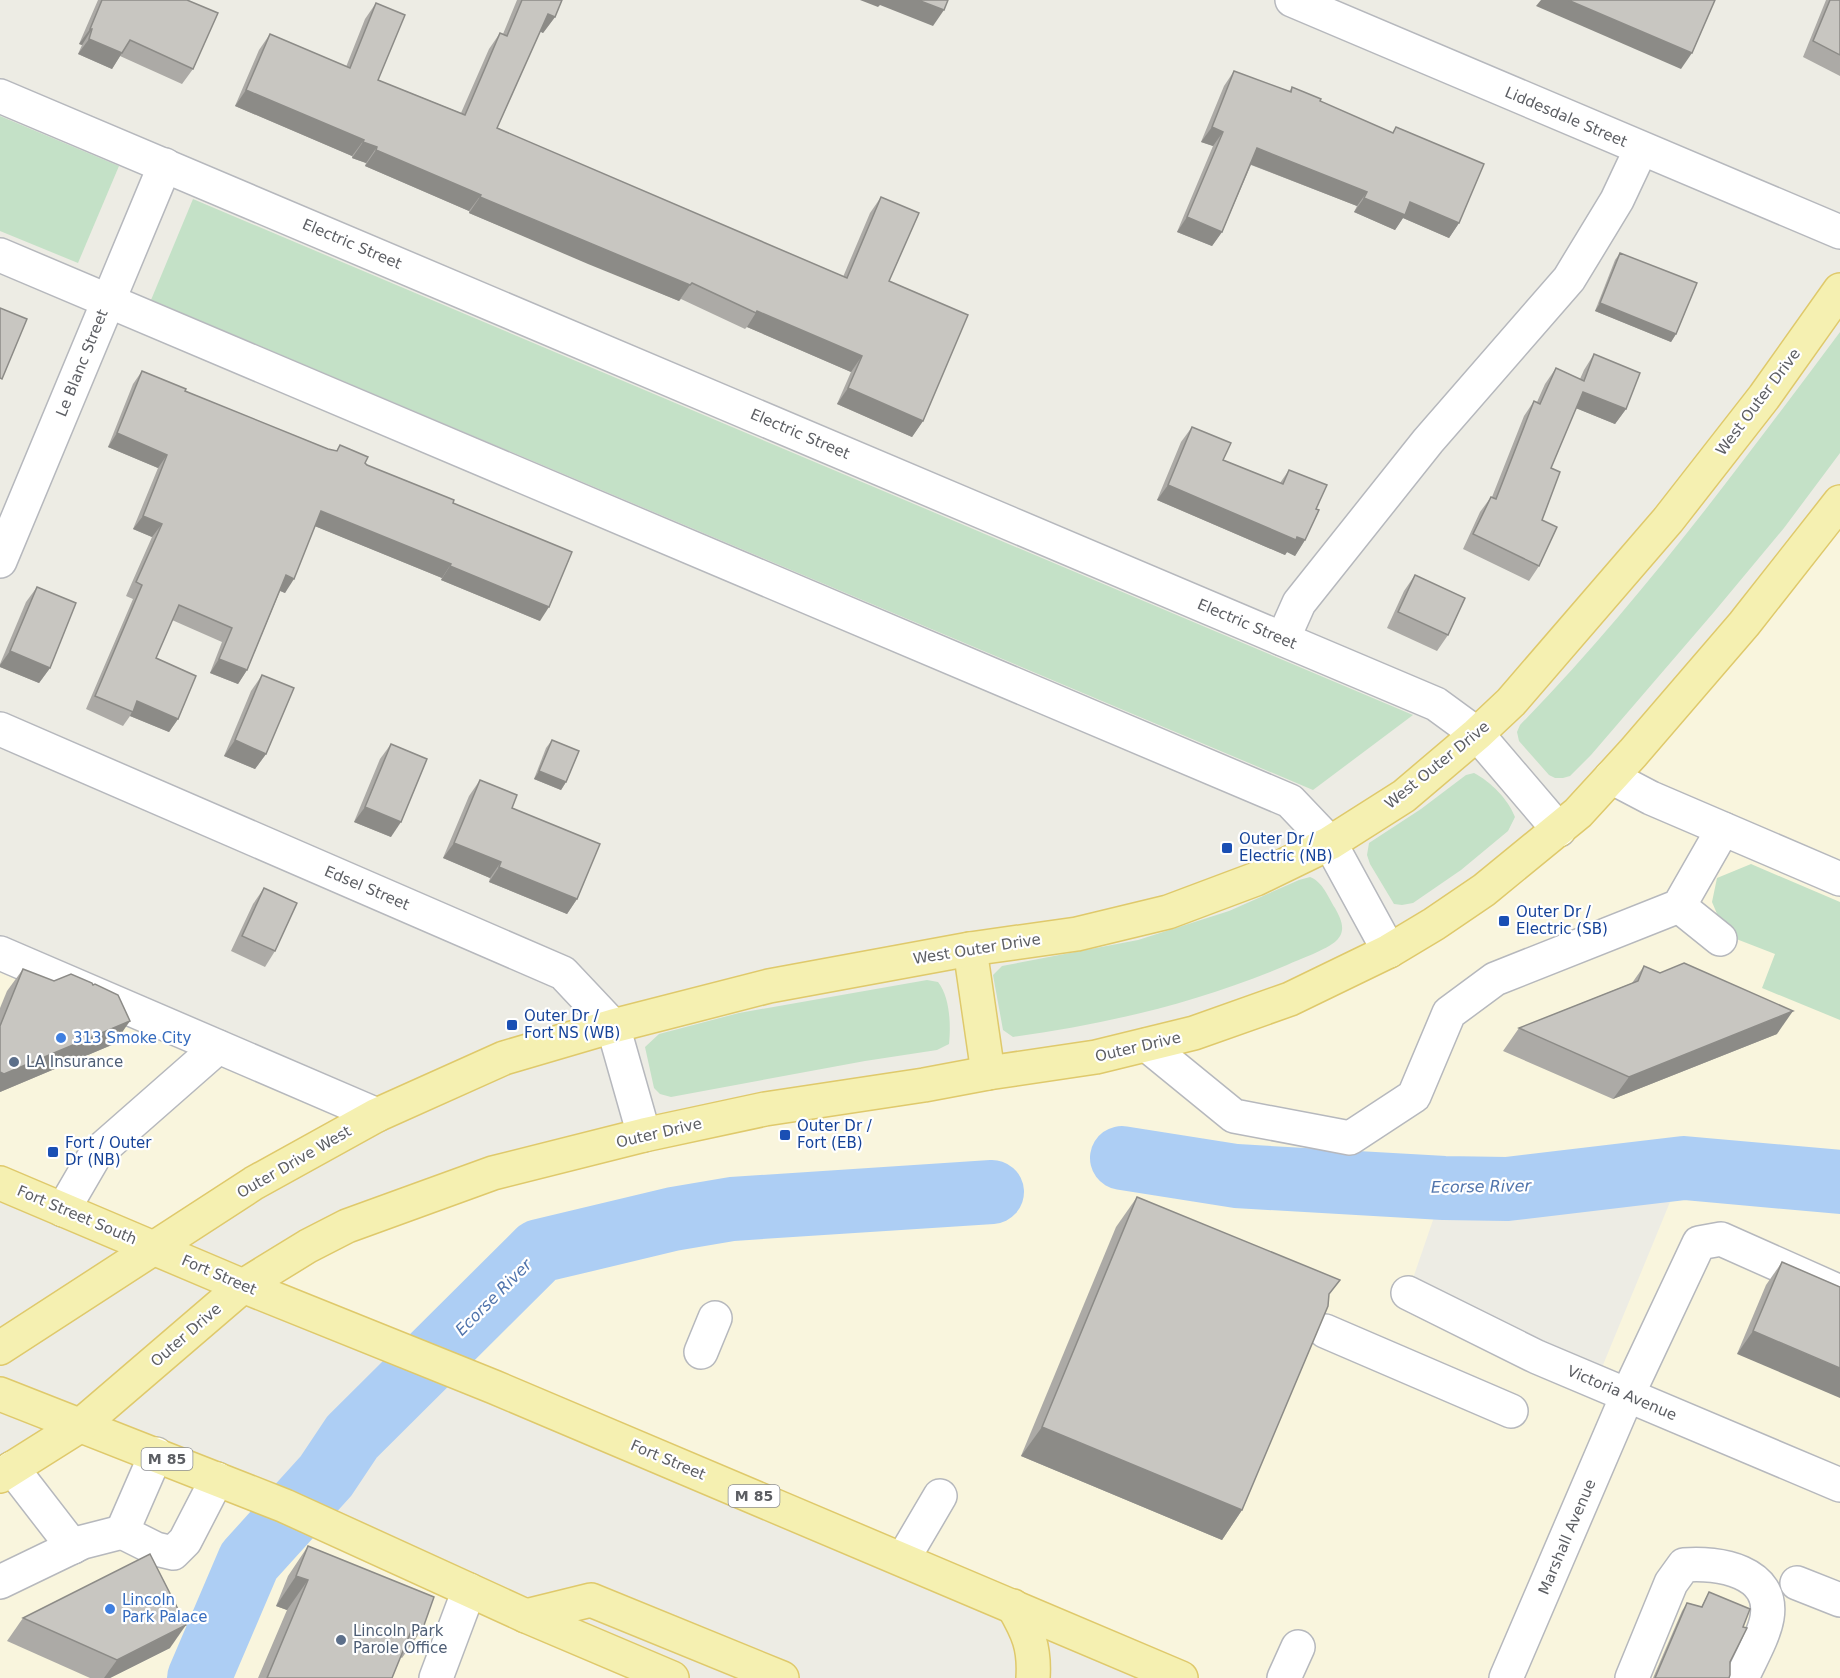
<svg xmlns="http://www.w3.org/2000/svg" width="1840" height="1678" font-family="'DejaVu Sans',sans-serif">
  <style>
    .commercial { fill: #f9f5dd; fill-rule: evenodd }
    .green { fill: #c4e1c7 }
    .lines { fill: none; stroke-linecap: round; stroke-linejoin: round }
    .river { stroke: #adcef4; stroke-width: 64 }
    .minor-casing { stroke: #b6b8bd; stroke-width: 36 }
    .major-casing { stroke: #dfc96b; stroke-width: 36 }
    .minor { stroke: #fff; stroke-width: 33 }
    .major { stroke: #f5f0b1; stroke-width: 33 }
    .wall { fill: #acaaa6 }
    .shaded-wall { fill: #8c8b87 }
    .building { fill: #c8c6c1; stroke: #8c8b87; stroke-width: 1.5 }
    .transit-dot { fill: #1a4fb4; stroke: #fff; stroke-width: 2 }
    .shop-dot { fill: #3f7fe0; stroke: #fff; stroke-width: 2 }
    .service-dot { fill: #5c6f8a; stroke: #fff; stroke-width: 2 }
    .labels { text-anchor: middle; stroke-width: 4.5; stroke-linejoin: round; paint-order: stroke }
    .shield { fill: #fff; stroke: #8d8e92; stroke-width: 1.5 }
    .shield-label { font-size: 14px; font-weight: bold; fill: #5c5e63 }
    .street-label { font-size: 15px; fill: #5c5e63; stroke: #fff }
    .transit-label { font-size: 15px; fill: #164399; stroke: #fff; text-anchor: start }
    .shop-label { font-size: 15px; fill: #366cbe; stroke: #fff; text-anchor: start }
    .service-label { font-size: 15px; fill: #4e5e75; stroke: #fff; text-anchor: start }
    .water-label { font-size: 16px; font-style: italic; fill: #5074ac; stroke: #fff }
  </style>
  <rect width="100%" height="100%" fill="#edece4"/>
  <g class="commercial">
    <path d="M1840,502V1678H1181L243,1286L493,1173L924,1085L1290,999L1559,830ZM1684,1168L1596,1382L1408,1293L1444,1188L1507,1189Z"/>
    <path d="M0,953L377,1115L154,1247L0,1183Z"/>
    <path d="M81,1425L672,1678H0V1476Z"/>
  </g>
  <g class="green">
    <path d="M0,116L119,166L78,263L0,231Z"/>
    <path d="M193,199L1413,715L1313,790L151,300Z"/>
    <path d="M1840,332V453L1784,528L1714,612L1591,755L1570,776L1563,778H1555L1549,775L1519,741L1517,732L1520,725C1638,604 1739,467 1840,332Z"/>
    <path d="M1474,773C1491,782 1508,799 1515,817L1508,831L1461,870L1413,903L1402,905L1394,904L1370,864L1367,855L1369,843L1421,809L1466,775Z"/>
    <path d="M1751,864L1840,902V1020L1762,988L1775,954L1726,935L1712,902L1717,878Z"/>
    <path d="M1310,877C1323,882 1328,897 1335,908C1341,919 1347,931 1336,941C1328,949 1298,960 1287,965C1199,1002 1108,1024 1013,1037L1003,1030L993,975L1002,966L1138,940L1229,911L1299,880Z"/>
    <path d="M927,980L938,982C950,997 951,1025 949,1044L937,1050L865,1061L671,1097L660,1094L654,1088L645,1047L659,1034L739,1013Z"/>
  </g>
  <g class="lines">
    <g class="river">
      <path d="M1122,1158L1236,1176L1444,1188L1507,1189L1684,1168L1840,1182"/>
      <path d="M199,1678L249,1561L326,1476L352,1437L539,1251L673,1219L732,1209L992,1192"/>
    </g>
    <defs>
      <g id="minor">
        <path d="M1292,0L1840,232"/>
        <path d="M0,96L1436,704L1477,734L1559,830"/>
        <path d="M0,255L1290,801L1330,843L1389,951"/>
        <path d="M0,561L165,165"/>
        <path d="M1283,639L1299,603L1428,441L1569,279L1617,200L1641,149"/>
        <path d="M0,729L563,973L613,1026L644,1135"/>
        <path d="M1611,777L1651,798L1840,879"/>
        <path d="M1679,906L1720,939"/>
        <path d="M0,953L377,1115"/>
        <path d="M1147,1045L1234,1116L1350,1138L1414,1096L1449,1013L1495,979L1679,906L1723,829"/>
        <path d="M63,1210L95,1155L218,1047"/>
        <path d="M1408,1293L1537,1357L1840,1485"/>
        <path d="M1325,1331L1511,1411"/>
        <path d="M701,1352L715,1318"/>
        <path d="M156,1454L122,1532L156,1549L173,1553L185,1541L217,1479"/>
        <path d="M12,1468L73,1547"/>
        <path d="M903,1559L940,1496"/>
        <path d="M0,1582L83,1542L122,1532"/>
        <path d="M1797,1583L1840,1600"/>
        <path d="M436,1678L469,1590"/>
        <path d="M1284,1678L1298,1647"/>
        <path d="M1506,1678L1627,1396L1699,1243L1721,1239L1840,1292"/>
        <path d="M1632,1678L1671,1583L1684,1565C1718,1562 1775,1571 1767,1618C1764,1636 1750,1660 1742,1678"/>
      </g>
      <g id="major">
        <path d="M970,949L988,1073"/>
        <path d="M0,1183L243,1286L494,1387L1181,1678"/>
        <path d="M0,1348L254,1183L377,1115L504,1058L613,1026L769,986L970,949L1077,934L1168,912L1256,879L1330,843L1404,796L1477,734L1511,702L1668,520L1764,397L1840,290"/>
        <path d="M0,1394L285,1506L526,1616L672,1678"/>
        <path d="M0,1476L81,1425L243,1286L308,1246L347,1226L493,1173L644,1135L765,1109L924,1085L988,1073L1096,1057L1194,1033L1290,999L1389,951L1434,924L1484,890L1578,813L1633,753L1744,624L1840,502"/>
        <path d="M1013,1606C1028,1632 1035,1647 1033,1678"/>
        <path d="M526,1616L591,1600L782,1678"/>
      </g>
    </defs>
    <use href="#minor" class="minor-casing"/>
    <use href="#major" class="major-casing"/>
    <use href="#minor" class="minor"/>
    <use href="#major" class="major"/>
  </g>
  <g class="wall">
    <path d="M98,0H187L193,69L182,84L120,56L112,69L78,54L82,45L79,44Z"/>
    <path d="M517,0H562L555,17L543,33L540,31L497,128L843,277L870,213L881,197L889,281L923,421L912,437L837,404L851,372L747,327L745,329L681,299L679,301L469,213V211L365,166L366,163L352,158V156L235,106L259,50L270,34L346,67L365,19L376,3L378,80L461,113L489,49L500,33L503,34Z"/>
    <path d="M1826,0H1840V76L1803,57Z"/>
    <path d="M1234,71L1289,92L1292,87L1320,101L1392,133L1396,127L1459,223L1449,238L1403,218L1395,230L1354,212L1357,206L1251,165L1222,232L1212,246L1177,232L1213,146L1201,142L1224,86Z"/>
    <path d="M1620,253L1676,334L1671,342L1595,311L1615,260Z"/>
    <path d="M1594,354L1626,409L1615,424L1576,408L1551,468L1542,520L1539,566L1529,581L1463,549L1480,512L1491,497H1492L1524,416L1534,401L1537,402L1545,384L1556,368L1580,379L1584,370Z"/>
    <path d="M142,371L185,391L328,449L336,451L340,445L367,465L453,503L540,621L441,580L442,578L315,526L285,593L280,591L247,670L238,684L210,673L222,642L172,620L156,658L178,719L169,732L130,716L123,726L86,709L133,599L126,596L152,537L133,529L158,468L108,447L133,384Z"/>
    <path d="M1192,427L1223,460L1280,483L1289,470L1316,509L1305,540L1295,556L1287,552L1285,555L1157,500L1181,442Z"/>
    <path d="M1415,575L1448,635L1437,651L1387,628L1404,591Z"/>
    <path d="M37,587L50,668L39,683L0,667V664L26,602Z"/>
    <path d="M262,675L266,754L255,769L224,756L251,691Z"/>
    <path d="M552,740L566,782L561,790L534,779L546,748Z"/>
    <path d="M391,744V837L354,822L380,759Z"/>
    <path d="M480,780L512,808L577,899L567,914L489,882L490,878L443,858L469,796Z"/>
    <path d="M264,888L275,951L265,967L231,951L253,904Z"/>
    <path d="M1644,966L1777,1034L1613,1099L1503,1051L1519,1028L1632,983Z"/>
    <path d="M23,969L114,1044L0,1092V1008L7,991Z"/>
    <path d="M1137,1197L1329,1296L1242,1510L1222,1540L1021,1456L1116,1227Z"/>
    <path d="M1782,1262L1840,1287L1737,1354L1766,1285Z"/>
    <path d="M308,1546L423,1628L402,1658L400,1657L392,1678H258L287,1610L276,1606L288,1576Z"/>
    <path d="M1709,1592L1743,1627L1730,1662L1729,1678H1653L1682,1611L1687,1603L1701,1607Z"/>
    <path d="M23,1618L170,1648L110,1678H90L7,1641Z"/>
  </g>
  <g class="shaded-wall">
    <path d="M860,0H918L944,10L933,26L880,5L878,7Z"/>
    <path d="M1541,0H1568L1692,53L1681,69L1536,6Z"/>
    <path d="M548,14L555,17L543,33L537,30Z"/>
    <path d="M90,29H92L82,45L79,44Z"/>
    <path d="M89,39L122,53L112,69L78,54Z"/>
    <path d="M246,90L364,140L352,156L235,106Z"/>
    <path d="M1212,127L1223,132L1213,146L1201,142Z"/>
    <path d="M363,142L377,147L366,163L352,158Z"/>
    <path d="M1257,148L1367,192L1357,206L1247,163Z"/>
    <path d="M376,150L481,195L469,211L365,166Z"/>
    <path d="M480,197L690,285L679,301L588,264L469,213Z"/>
    <path d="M1364,198L1410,202L1459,223L1449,238L1403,218L1395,230L1354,212Z"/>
    <path d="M1187,217L1222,232L1212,246L1177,232Z"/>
    <path d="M1600,303L1676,334L1671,342L1595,311Z"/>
    <path d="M757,311L862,356L851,372L747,327Z"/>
    <path d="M848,388L923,421L912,437L837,404Z"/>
    <path d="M1583,392L1626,409L1615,424L1573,407Z"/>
    <path d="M117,433L167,455L158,468L108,447Z"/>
    <path d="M1168,485L1297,537L1305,540L1295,556L1287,552L1285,555L1157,500Z"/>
    <path d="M321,511L451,564L442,578L312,525Z"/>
    <path d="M143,516L162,524L152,537L133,529Z"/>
    <path d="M450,566L549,607L540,621L441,580Z"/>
    <path d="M286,575L294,579L285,593L276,589Z"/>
    <path d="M10,651L50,668L39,683L0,667V665Z"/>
    <path d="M219,659L247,670L238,684L210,673Z"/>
    <path d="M137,701L178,719L169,732L130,716Z"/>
    <path d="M235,740L266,754L255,769L224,756Z"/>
    <path d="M539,771L566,782L561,790L534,779Z"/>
    <path d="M365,807L401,822L391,837L354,822Z"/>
    <path d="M454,843L501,862L490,878L443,858Z"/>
    <path d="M499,867L577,899L567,914L489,882Z"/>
    <path d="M1793,1011L1777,1034L1613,1099L1629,1077Z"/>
    <path d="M130,1021L114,1044L0,1092V1072Z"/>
    <path d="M1753,1331L1840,1368V1398L1737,1354Z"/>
    <path d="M1042,1427L1242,1510L1222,1540L1021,1456Z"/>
    <path d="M296,1576L308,1580L287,1610L276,1606Z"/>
    <path d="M186,1625L170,1648L110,1678H104L117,1660Z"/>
  </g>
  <g class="building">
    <path d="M102,0H187L218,13L193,69L130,40L122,53L89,39L92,29H90Z"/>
    <path d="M522,0H562L555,17L548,14L497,128L847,278L881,197L919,213L889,281L968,315L923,421L848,388L862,356L757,311L756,313L692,283L690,285L480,197L481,195L376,150L377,147L363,142L364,140L246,90L270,34L350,68L376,3L405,15L378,80L465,115L500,33L507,36Z"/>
    <path d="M918,0H948L944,10Z"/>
    <path d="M1568,0H1715L1692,53Z"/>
    <path d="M1830,0H1840V55L1813,41Z"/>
    <path d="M1234,71L1291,92L1292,87L1321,99L1320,101L1393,133L1396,127L1484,164L1459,223L1410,202L1405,215L1364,198L1367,192L1257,148L1222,232L1187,217L1223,132L1212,127Z"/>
    <path d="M1620,253L1697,283L1676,334L1600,303Z"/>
    <path d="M0,308L27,319L2,379L0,378Z"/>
    <path d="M1594,354L1640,373L1626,409L1583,392L1551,468L1560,472L1542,520L1557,527L1539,566L1473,534L1491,497L1496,499L1534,401L1540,404L1556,368L1584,381Z"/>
    <path d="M142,371L186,389L185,391L328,449L337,451L340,445L368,457L365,463L367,465L454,500L453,503L572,552L549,607L450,566L451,564L321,511L294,579L286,575L247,670L219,659L232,628L179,605L156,658L196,676L178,719L137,701L133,712L95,696L142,585L136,582L162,524L143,516L167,455L117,433Z"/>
    <path d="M1192,427L1231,443L1223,460L1283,484L1289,470L1327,485L1316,509L1319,510L1305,540L1297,537L1296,540L1168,485Z"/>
    <path d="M1415,575L1465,598L1448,635L1398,612Z"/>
    <path d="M37,587L76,603L50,668L10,651Z"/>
    <path d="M262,675L294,688L266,754L235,740Z"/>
    <path d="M552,740L579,751L566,782L539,771Z"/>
    <path d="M391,744L427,759L401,822L365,807Z"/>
    <path d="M480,780L517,795L512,808L600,844L577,899L499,867L501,862L454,843Z"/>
    <path d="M264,888L297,903L275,951L242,936Z"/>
    <path d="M1684,963L1793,1011L1629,1077L1519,1028L1638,981L1644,966L1660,973Z"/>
    <path d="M23,969L54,981L71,974L92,983L93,985L95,984L118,995L130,1021L4,1074L0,1072V1026Z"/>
    <path d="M1137,1197L1340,1280L1329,1294L1328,1306L1242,1510L1042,1427Z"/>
    <path d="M1782,1262L1840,1287V1368L1753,1331Z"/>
    <path d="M308,1546L434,1597L423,1628L414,1624L392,1678H267L308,1580L296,1576Z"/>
    <path d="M150,1554L186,1625L117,1660L23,1618Z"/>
    <path d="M1709,1592L1750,1609L1743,1627L1747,1628L1730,1662V1675L1729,1678H1655L1687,1603L1702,1607Z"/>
  </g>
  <g class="transit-dot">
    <rect x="1221" y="842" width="12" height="12" rx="3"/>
    <rect x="1498" y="915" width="12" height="12" rx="3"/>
    <rect x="506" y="1019" width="12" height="12" rx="3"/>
    <rect x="779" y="1129" width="12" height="12" rx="3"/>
    <rect x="47" y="1146" width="12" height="12" rx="3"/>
  </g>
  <g class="shop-dot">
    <circle cx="61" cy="1038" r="6"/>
    <circle cx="110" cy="1609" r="6"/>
  </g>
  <g class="service-dot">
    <circle cx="14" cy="1062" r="6"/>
    <circle cx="341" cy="1640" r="6"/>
  </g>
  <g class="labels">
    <g class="shield">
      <rect x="141.5" y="1448" width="51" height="22" rx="4.5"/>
      <rect x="728.5" y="1485" width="51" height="22" rx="4.5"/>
    </g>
    <g class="shield-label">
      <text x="167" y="1464">M 85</text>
      <text x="754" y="1501">M 85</text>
    </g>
    <g class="street-label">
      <text transform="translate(1566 117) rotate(23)" y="5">Liddesdale Street</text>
      <text transform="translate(352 244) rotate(23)" y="5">Electric Street</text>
      <text transform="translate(82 363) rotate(-68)" y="5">Le Blanc Street</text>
      <text transform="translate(1758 402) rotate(-53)" y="5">West Outer Drive</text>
      <text transform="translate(800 434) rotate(23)" y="5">Electric Street</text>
      <text transform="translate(1247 624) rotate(23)" y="5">Electric Street</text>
      <text transform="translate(1437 765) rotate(-39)" y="5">West Outer Drive</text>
      <text transform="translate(367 888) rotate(23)" y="5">Edsel Street</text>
      <text transform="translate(977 949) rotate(-9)" y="5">West Outer Drive</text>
      <text transform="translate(1138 1047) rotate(-13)" y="5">Outer Drive</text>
      <text transform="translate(659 1133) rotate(-13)" y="5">Outer Drive</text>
      <text transform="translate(294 1162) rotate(-30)" y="5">Outer Drive West</text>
      <text transform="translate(77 1215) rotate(23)" y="5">Fort Street South</text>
      <text transform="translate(219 1275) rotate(23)" y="5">Fort Street</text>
      <text transform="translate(186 1335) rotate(-41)" y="5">Outer Drive</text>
      <text transform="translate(1622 1393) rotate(23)" y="5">Victoria Avenue</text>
      <text transform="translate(668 1460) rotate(23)" y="5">Fort Street</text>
      <text transform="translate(1567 1537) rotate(-67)" y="5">Marshall Avenue</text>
    </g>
    <g class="transit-label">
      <text x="1239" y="844">Outer Dr /<tspan x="1239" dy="17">Electric (NB)</tspan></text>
      <text x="1516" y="917">Outer Dr /<tspan x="1516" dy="17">Electric (SB)</tspan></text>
      <text x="524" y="1021">Outer Dr /<tspan x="524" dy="17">Fort NS (WB)</tspan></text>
      <text x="797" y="1131">Outer Dr /<tspan x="797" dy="17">Fort (EB)</tspan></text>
      <text x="65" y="1148">Fort / Outer<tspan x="65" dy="17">Dr (NB)</tspan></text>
    </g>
    <g class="shop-label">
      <text x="73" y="1043">313 Smoke City</text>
      <text x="122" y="1605">Lincoln<tspan x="122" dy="17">Park Palace</tspan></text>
    </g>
    <g class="service-label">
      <text x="26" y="1067">LA Insurance</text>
      <text x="353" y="1636">Lincoln Park<tspan x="353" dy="17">Parole Office</tspan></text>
    </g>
    <g class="water-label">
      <text transform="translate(1481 1186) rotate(-1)" y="6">Ecorse River</text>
      <text transform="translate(493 1297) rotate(-45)" y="6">Ecorse River</text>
    </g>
  </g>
</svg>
